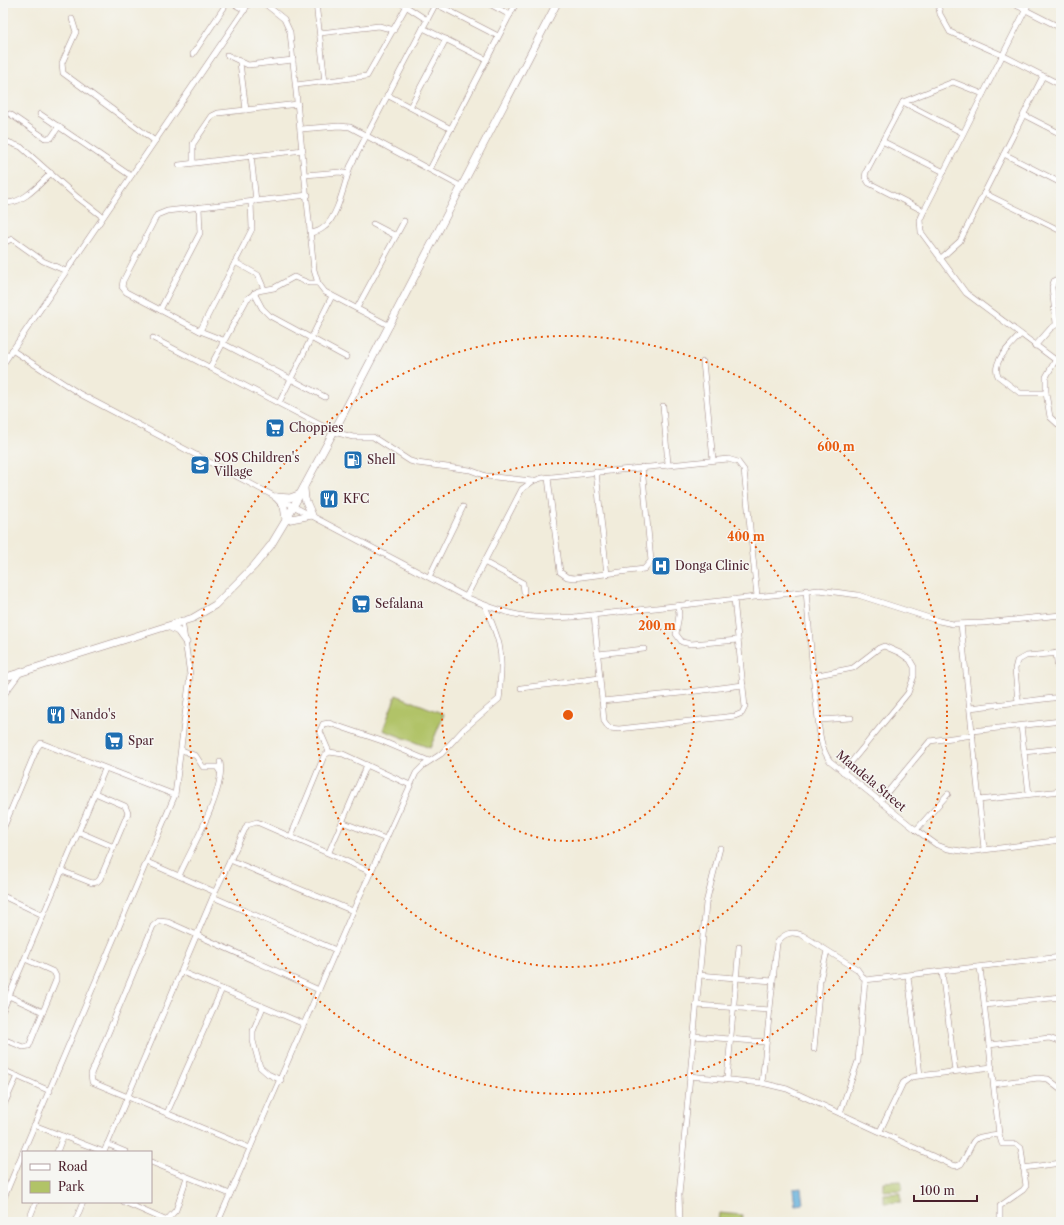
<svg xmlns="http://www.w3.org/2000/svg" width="1064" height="1225" font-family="'Libre Caslon Text',serif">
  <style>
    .green { fill: #b1c367; stroke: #7e7149 }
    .water { fill: #61afdb; stroke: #566783 }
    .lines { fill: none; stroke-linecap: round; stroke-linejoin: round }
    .street-casing { stroke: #9e8683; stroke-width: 6 }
    .secondary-casing { stroke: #9e8683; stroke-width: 8 }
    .street { stroke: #fff; stroke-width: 5 }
    .secondary { stroke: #fff; stroke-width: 7 }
    .ring { fill: none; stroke: #e8590c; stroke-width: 2; stroke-dasharray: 2 4 }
    .labels { text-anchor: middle; stroke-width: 3; stroke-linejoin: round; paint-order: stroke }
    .poi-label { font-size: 12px; fill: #4a1f2b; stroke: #f6f6f2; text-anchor: start }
    .street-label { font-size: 12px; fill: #4a1f2b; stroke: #f6f6f2 }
    .centre { fill: #e8590c; stroke: #f6f6f2; stroke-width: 2 }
    .ring-label { font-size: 12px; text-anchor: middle; font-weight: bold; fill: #e8590c; stroke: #f6f6f2; stroke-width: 3; stroke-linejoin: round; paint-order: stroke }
  </style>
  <rect width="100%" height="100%" fill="#f6f6f2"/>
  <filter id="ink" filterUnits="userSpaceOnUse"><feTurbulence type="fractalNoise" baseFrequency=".025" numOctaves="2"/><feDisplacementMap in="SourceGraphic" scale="8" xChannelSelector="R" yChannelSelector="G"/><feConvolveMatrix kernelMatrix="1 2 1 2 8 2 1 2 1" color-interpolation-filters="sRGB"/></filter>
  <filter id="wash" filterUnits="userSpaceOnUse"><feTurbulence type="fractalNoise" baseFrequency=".012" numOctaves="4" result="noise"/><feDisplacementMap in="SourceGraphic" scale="16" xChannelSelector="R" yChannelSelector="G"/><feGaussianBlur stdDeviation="0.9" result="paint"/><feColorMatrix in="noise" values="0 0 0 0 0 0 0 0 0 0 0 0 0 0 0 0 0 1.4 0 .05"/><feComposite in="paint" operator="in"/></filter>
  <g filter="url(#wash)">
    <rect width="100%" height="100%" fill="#f1ecdb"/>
    <g class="green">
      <path d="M396,695L444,714L430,748L383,730Z"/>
      <path d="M901,1181L902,1190L883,1191V1182Z"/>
      <path d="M901,1193V1202L884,1203V1194Z"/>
      <path d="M719,1213L742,1215L741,1222H718Z"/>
    </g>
    <path class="water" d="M801,1188L803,1204L795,1205L793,1189Z"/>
  </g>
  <g filter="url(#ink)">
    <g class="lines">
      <defs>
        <g id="street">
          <path d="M232,3L245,10"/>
          <path d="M264,3L284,19L290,32L314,270L318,283L325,292L390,326"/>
          <path d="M316,3L325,82"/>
          <path d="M401,3L427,20"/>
          <path d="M488,3L510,15"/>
          <path d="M938,3L940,14L950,32L1002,55L1061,85"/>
          <path d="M1012,3L1061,28"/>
          <path d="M1029,3L924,211L920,220L921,232L966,293L1061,364"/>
          <path d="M436,4L498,36"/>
          <path d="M72,19L76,32L62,63L63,73L155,141"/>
          <path d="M423,28L487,60"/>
          <path d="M320,33L379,26L394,30"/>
          <path d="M193,54L227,3"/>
          <path d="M227,55L248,65L293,60"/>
          <path d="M240,63L246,110"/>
          <path d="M296,85L367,76L406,7"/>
          <path d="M387,95L451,129"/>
          <path d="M903,102L963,133"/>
          <path d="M410,107L446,39"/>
          <path d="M10,114L45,138H51L59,126"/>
          <path d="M40,114L131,176"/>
          <path d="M1024,115L1061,134"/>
          <path d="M301,129L339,126L350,127L462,187"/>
          <path d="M3,140L21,147L77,197L103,217"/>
          <path d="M882,141L944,172"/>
          <path d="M1004,154L1061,183"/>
          <path d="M251,155L256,201"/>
          <path d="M193,162V144L212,116L218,113L298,104"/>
          <path d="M179,165L303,150"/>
          <path d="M430,169L516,3"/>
          <path d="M305,175L340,172L348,174"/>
          <path d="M984,193L1061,231"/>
          <path d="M3,202C20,207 40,184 51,173"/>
          <path d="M924,211L869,183L865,177L866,172L903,102L953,82L983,94"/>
          <path d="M373,224L396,236"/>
          <path d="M311,233C315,232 320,231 323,228C337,220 345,182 350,167L436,3"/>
          <path d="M3,249L5,242L12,239L43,261L66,271"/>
          <path d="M940,259L960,241L1043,76"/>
          <path d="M235,262L258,275L264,289"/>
          <path d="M254,293L262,308L270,316L346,357"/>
          <path d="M357,308L404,221"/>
          <path d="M160,310L200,233L199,207"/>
          <path d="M1056,323L1052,287L1054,281L1061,278"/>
          <path d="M200,331L252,229L251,202"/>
          <path d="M1020,335C1011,345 991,362 998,376L1020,393H1046"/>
          <path d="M153,338L334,432L353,437H373L410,461L417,463L470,470L486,476L532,481"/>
          <path d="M223,340L200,331L126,292L122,287L123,281L157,215L167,211L308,195"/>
          <path d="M222,343L325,397"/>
          <path d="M1035,346L1051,328L1061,322"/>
          <path d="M12,350L80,394L466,597C506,615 530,620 574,617L819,590L858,595L939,621L953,624L983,623L1061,615"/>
          <path d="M3,352L8,356"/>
          <path d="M1055,361L1046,377V393L1050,417L1061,427"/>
          <path d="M703,362L713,460"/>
          <path d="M3,364L249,3"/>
          <path d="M210,367L247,299L258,291L274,288L294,277L309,283H318"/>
          <path d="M279,403L332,296"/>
          <path d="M663,406L668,464"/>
          <path d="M596,472L607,575"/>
          <path d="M548,478L560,572L567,577L574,578L644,569L651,561L642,467"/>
          <path d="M484,562L523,583L524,592"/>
          <path d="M429,577L463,507"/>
          <path d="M806,590C809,628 812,665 816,702C819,721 818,745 830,761L916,830L937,845L948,849L968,852L1061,840"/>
          <path d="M466,597L522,489L533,481L542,478L728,459L738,462L744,470L757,596"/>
          <path d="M678,605L679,615L676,634L682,642L691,644L738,640"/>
          <path d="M594,615L604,721L609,728L619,729L735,716L742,713L745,707L734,599"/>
          <path d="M961,624L984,849"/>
          <path d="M1056,653L1061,695"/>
          <path d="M598,654L644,649"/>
          <path d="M813,676L853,668L879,648L884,646L900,653L910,660L914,667V676L908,693L843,772"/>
          <path d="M521,688L600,678"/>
          <path d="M3,696L20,673"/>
          <path d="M602,701L681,693L743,685"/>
          <path d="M1018,702L1015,669L1017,661L1026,656L1061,653"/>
          <path d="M970,708L1061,697"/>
          <path d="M819,720L851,718"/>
          <path d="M1021,726L1029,794"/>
          <path d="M972,731L1061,721"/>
          <path d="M182,750L196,756L203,767H217L220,772"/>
          <path d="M329,752L320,731L323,724L329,723L382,741L429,761"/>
          <path d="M1024,752L1061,748"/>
          <path d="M979,800L1061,791"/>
          <path d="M880,801L930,741L973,735"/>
          <path d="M342,822L386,839"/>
          <path d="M3,829L37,748L41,743L175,795"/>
          <path d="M916,830L948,794"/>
          <path d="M79,832L114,847"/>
          <path d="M291,836L324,756L329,752L343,754L410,785"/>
          <path d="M329,852L367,765"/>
          <path d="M230,860L353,911"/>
          <path d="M147,862L215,892"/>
          <path d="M62,871L92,883L97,882L100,879L128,813L125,806L95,793"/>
          <path d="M179,876C191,849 226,790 220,762"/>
          <path d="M3,896L43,915"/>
          <path d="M213,897L336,950"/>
          <path d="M980,967L999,1134L1002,1144H1016L1021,1148L1026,1186L1023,1190L1000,1206V1222"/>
          <path d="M182,972L304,1024"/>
          <path d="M942,972L955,1071"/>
          <path d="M699,975L773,981"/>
          <path d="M908,976L920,1075"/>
          <path d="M865,980L1061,957"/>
          <path d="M9,996L43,1012"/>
          <path d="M696,1005L770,1010"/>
          <path d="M984,1005L1061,997"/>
          <path d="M263,1007L253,1031V1041L260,1067L268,1074L281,1080"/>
          <path d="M3,1010L105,769"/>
          <path d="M693,1036L766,1042"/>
          <path d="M3,1039L23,1047L29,1046L56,980V976L54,972L25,959"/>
          <path d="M989,1045L1049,1038L1061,1042"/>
          <path d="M814,1049L820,980L827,951"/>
          <path d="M3,1070L50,1091"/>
          <path d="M689,1076L762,1083L787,1089L952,1165L957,1166L961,1164C978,1139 965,1138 999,1134"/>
          <path d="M727,1079L739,947"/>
          <path d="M762,1083L777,943C784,933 791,931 802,935L857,969L865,980L858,1061L840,1113"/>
          <path d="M994,1084L1038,1078L1048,1079L1061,1089"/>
          <path d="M3,1107L17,1076"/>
          <path d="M167,1113L222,989"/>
          <path d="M34,1125L104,1152"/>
          <path d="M880,1131L903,1083L911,1077L992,1067"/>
          <path d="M107,1144L126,1152"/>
          <path d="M250,1148L92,1082L91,1074L153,926L159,921L168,922L319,990"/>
          <path d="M23,1152L175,795L190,675L182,620"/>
          <path d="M57,1152L63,1136"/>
          <path d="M104,1152L215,892L247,825L257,822L371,872"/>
          <path d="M151,1162L230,1194"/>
          <path d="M1023,1168L1061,1163"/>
          <path d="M3,1200L23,1152"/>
          <path d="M124,1202L165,1220"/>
          <path d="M28,1222L36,1202"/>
          <path d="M75,1222L83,1202"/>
          <path d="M165,1222L176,1210L187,1177"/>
          <path d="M218,1222L353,911L416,773L424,765L441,754L464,729L499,699C500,694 500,689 500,684C504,649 498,637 485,606"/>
          <path d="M680,1222L679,1195L706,903L720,848"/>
        </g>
        <g id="secondary">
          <path d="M276,497L284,506L286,520L312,515L305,499L304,488"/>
          <path d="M276,497L290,498L301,494"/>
          <path d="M170,627L178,631L186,642"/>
          <path d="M3,678L193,618L215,605L254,566L271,545L286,520L341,418L557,3"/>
        </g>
      </defs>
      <use href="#street" class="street-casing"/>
      <use href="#secondary" class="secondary-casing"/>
      <use href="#street" class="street"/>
      <use href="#secondary" class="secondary"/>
    </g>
  </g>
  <g class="ring">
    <circle cx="568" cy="715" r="126"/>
    <circle cx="568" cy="715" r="252"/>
    <circle cx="568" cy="715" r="379"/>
  </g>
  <defs>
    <symbol id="supermarket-square" viewBox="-11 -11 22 22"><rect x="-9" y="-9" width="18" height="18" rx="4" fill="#1f6fb2" stroke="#f6f6f2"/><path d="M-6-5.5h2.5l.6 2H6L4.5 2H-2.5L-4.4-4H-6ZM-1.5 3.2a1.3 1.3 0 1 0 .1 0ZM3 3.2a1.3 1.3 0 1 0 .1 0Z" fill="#fff"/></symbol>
    <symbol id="fuel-square" viewBox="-11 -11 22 22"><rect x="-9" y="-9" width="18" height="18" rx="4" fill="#1f6fb2" stroke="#f6f6f2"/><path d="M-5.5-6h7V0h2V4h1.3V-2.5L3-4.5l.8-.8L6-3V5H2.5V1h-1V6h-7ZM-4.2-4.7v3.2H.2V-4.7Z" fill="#fff"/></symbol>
    <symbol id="school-square" viewBox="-11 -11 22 22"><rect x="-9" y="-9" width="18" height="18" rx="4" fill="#1f6fb2" stroke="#f6f6f2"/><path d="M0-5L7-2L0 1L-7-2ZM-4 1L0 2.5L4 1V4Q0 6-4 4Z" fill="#fff"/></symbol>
    <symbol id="restaurant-square" viewBox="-11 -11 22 22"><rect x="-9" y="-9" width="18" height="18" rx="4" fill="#1f6fb2" stroke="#f6f6f2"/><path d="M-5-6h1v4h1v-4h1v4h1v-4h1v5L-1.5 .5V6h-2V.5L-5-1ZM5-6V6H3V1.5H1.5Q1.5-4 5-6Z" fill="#fff"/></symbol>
    <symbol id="hospital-square" viewBox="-11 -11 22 22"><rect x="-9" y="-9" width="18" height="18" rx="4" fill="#1f6fb2" stroke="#f6f6f2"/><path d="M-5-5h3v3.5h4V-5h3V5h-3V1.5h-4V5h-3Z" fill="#fff"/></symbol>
  </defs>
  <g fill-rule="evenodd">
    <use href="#supermarket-square" x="264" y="417" width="22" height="22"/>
    <use href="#fuel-square" x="342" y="449" width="22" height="22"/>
    <use href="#school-square" x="189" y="454" width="22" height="22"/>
    <use href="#restaurant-square" x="318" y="488" width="22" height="22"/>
    <use href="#hospital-square" x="650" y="555" width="22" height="22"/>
    <use href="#supermarket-square" x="350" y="593" width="22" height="22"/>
    <use href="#restaurant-square" x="45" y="704" width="22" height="22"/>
    <use href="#supermarket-square" x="103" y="730" width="22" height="22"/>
  </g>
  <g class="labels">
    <g class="poi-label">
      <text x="289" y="432">Choppies</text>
      <text x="214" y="462">SOS Children's<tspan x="214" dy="14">Village</tspan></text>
      <text x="367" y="464">Shell</text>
      <text x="343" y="503">KFC</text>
      <text x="675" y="570">Donga Clinic</text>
      <text x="375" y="608">Sefalana</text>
      <text x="70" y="719">Nando's</text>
      <text x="128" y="745">Spar</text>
    </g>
    <g class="street-label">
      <text transform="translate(871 781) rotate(40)" y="4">Mandela Street</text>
    </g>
  </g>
  <circle cx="568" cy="715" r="6" class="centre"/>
  <g class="ring-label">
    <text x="836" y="451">600 m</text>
    <text x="746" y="541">400 m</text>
    <text x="657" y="630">200 m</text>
  </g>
  <rect width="1064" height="1225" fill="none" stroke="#f6f6f2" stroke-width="16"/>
  <rect x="22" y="1151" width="130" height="52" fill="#f6f6f2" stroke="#b1a0a2"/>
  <rect x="30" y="1164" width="20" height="6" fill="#ffffff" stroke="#b1a0a2"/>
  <text x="58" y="1171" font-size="12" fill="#4a1f2b">Road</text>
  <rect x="30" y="1181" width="20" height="12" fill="#b1c367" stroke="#b1a0a2"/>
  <text x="58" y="1191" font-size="12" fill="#4a1f2b">Park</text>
  <path d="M914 1195v6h63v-6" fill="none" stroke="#4a1f2b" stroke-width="2"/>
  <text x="920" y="1195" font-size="12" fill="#4a1f2b" stroke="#f6f6f2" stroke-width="3" paint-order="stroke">100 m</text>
</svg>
